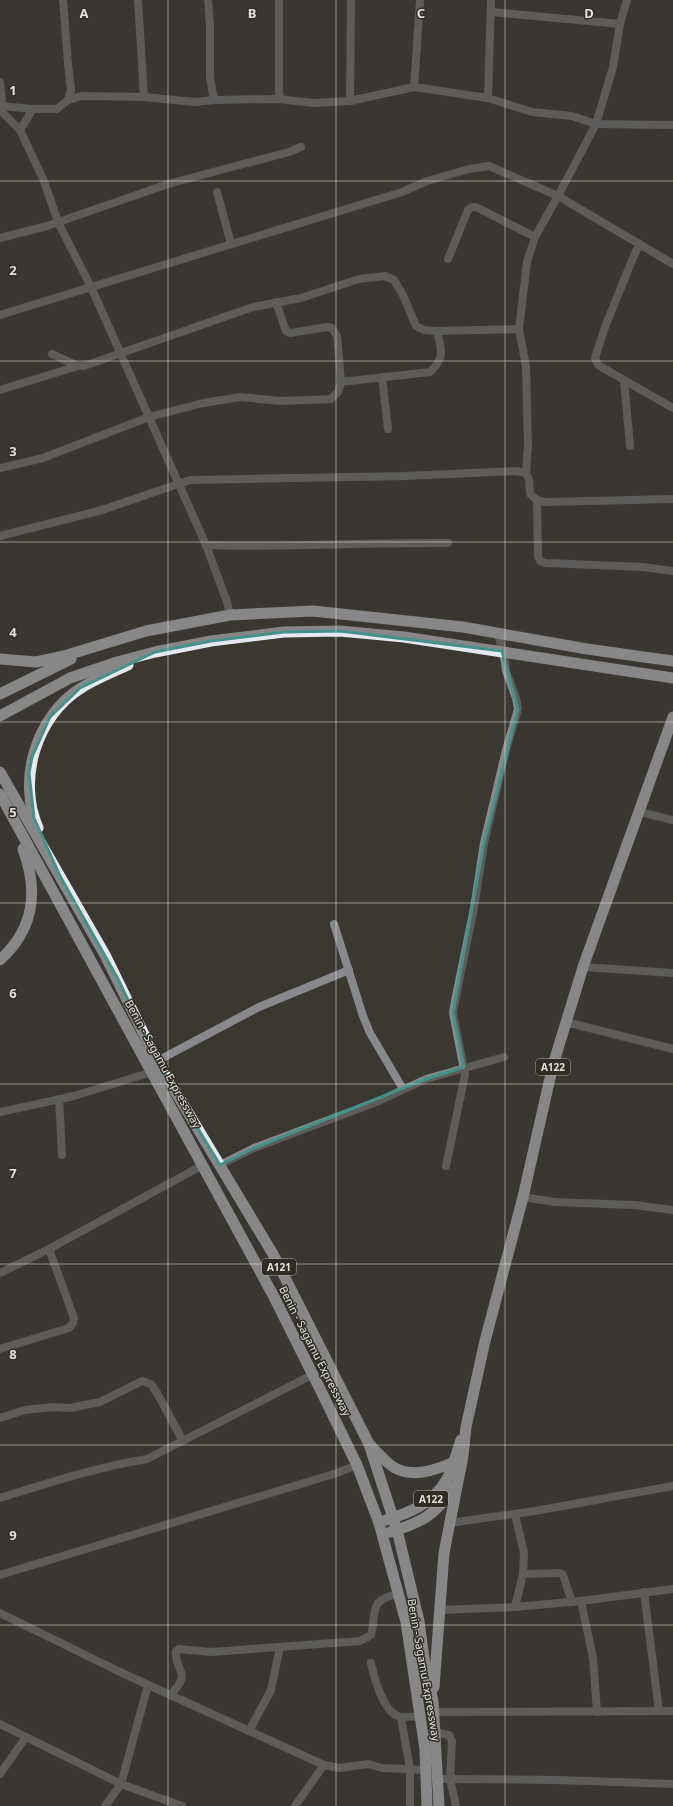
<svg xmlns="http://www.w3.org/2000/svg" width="673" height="1806" font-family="'Noto Sans',sans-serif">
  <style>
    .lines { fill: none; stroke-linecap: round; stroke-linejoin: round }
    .minor { stroke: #87898c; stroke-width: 8 }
    .trunk { stroke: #e6e9ef; stroke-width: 11 }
    .marked { fill: none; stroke: #44918a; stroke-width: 3; stroke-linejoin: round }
    .grid { fill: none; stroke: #e3e1dd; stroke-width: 1; stroke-opacity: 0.55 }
    .labels { text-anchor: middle; stroke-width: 3; stroke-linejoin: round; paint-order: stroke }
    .shield { fill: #302d27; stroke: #adaba6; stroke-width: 1 }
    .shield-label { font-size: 10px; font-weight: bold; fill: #e3e1dd }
    .street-label { font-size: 11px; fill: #e3e1dd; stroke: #302d27 }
    .grid-label { font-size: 13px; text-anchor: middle; font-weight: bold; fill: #e3e1dd; stroke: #302d27; stroke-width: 3; stroke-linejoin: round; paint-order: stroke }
  </style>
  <rect width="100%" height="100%" fill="#3b3731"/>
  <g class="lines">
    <g class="minor">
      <path d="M63,0L68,64L71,90L68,100"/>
      <path d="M138,0L144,97"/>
      <path d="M208,0L210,25V78L214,100"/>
      <path d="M627,0L620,24L613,67L596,124L558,196L673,264"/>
      <path d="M491,12L620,24"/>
      <path d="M0,82L3,113L20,130L44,181L58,222L91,287L206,545L227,602L230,615"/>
      <path d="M414,87L420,0"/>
      <path d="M488,98L491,0"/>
      <path d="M279,99V0"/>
      <path d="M350,101L351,0"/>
      <path d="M0,106L33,109H57L68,100L81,96L144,97L195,102L214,100L279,99L313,103L350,101L414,87L488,98L532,112L572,116L596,124L673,125"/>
      <path d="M20,130L33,109"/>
      <path d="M217,192L231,244"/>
      <path d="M0,238L47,226L168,184L289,152L301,147"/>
      <path d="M640,244L635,253L605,327L595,358L598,365L673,408"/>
      <path d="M448,259L468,210L472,207H476L535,237"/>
      <path d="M276,302L286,331L290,333L328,327L332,328L337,336L341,382"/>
      <path d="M0,315L402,192L427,181L469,169L489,166L558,196L535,237L527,262L519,329L526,366L528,446L526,473L529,479L530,494L537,500L546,502L673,499"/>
      <path d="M52,354L78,366H84L253,307L301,298L359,279L385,276L394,280L403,295L416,326L424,330L437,331L519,329"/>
      <path d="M382,377L388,429"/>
      <path d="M624,380L630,446"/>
      <path d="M0,390L78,366"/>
      <path d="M0,468L43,458L149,417L203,403L240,397L281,401L331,399L338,392L341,382L430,372C446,357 441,350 437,331"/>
      <path d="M537,500L538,556L540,561L546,563L643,567L673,571"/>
      <path d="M0,536L102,510L190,480L406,476L516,471L526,473"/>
      <path d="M206,545C287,548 368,542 448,543"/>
      <path d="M640,812L673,820"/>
      <path d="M334,924L363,1016L370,1033L403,1089"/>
      <path d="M583,967L673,973"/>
      <path d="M566,1022L673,1049"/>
      <path d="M157,1061L259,1007L349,970"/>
      <path d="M59,1099L62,1155"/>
      <path d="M0,1112L74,1096L152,1072"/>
      <path d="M220,1165L254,1148L379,1101L426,1079L504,1057"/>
      <path d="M446,1166L465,1075L453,1013L455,1001L474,908L484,843L506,750L518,709L516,698L506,671L505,662L498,633"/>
      <path d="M523,1197L554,1202L634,1205L673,1210"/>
      <path d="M0,1273L49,1249L203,1165"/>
      <path d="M0,1349L69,1328L73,1323L74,1318L49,1249"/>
      <path d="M0,1418L25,1410L53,1407L70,1408L100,1402L142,1381L151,1384L157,1393L183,1441"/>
      <path d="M0,1498C49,1483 97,1467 147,1459L312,1375"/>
      <path d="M515,1514L524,1553L523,1574L515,1607"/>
      <path d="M449,1523L535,1511L673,1486"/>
      <path d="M523,1574L560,1573L563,1575L572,1602"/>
      <path d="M0,1575L337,1473L357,1465"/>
      <path d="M644,1592L659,1711"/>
      <path d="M581,1601L593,1658L597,1712"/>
      <path d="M440,1610L515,1607L581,1601L673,1589"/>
      <path d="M0,1613L120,1672L324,1765L339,1768L368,1764L382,1768L426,1770"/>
      <path d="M371,1663C374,1677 383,1711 398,1716C404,1718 413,1716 420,1716"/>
      <path d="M170,1695C194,1671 174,1673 176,1651L179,1649L211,1652L360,1641L371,1635C377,1611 368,1600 398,1594"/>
      <path d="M434,1712L673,1711"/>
      <path d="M401,1717L410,1769V1806"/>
      <path d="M0,1724L121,1784L182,1806"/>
      <path d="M249,1731L271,1690L280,1647"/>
      <path d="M435,1732L449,1735L452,1741L450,1779L456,1806"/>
      <path d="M0,1774L26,1737"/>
      <path d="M437,1779L559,1780L673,1784"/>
      <path d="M105,1806L121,1784L148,1685"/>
      <path d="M295,1806L324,1765"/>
    </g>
    <g class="trunk">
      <path d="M0,659L36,662L64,656L146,631L230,615L313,611L463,627L587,649L673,661"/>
      <path d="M0,694L71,659"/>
      <path d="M0,716L70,678L117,662L155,652L211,641L284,632L340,631L404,637L673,678"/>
      <path d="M0,772L105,955L157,1061L273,1254L369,1444L397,1530L419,1621L424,1659L433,1701L439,1806"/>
      <path d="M0,794L273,1295L322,1393L357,1465L379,1523L406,1622L425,1749L427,1806"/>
      <path d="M38,828C17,780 36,716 81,688C95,679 112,672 128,665"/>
      <path d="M0,960C34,929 39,892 23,849"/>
      <path d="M370,1445C378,1453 386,1463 395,1468C413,1478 435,1470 452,1463"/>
      <path d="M386,1520C412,1512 433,1503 447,1479C452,1471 457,1451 461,1440"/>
      <path d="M390,1532C421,1523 436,1515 454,1487"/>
      <path d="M434,1687L444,1553L463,1456L466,1427L485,1341L523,1197L553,1065L583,967L673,717"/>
    </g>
  </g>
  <path d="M0 0H673V1806H0ZM340,631L502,651L518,709L484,843L455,1001L453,1013L464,1067L426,1079L254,1148L220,1165L157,1061L118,979L60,876L34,818L29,773L32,757L50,717L80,688L155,652L211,641L284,632Z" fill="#3b3731" fill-opacity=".55" fill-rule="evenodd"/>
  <path class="marked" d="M340,631L502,651L518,709L484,843L455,1001L453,1013L464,1067L426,1079L254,1148L220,1165L157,1061L118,979L60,876L34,818L29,773L32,757L50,717L80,688L155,652L211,641L284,632Z"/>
  <path class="grid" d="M168,0V1806M336,0V1806M505,0V1806M0,181H673M0,361H673M0,542H673M0,722H673M0,903H673M0,1084H673M0,1264H673M0,1445H673M0,1625H673"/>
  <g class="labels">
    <g class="shield">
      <rect x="536" y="1059" width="34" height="16" rx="3"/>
      <rect x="262" y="1259" width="34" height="16" rx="3"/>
      <rect x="414" y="1491" width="34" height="16" rx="3"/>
    </g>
    <g class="shield-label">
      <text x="553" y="1071">A122</text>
      <text x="279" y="1271">A121</text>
      <text x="431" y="1503">A122</text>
    </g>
    <g class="street-label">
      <text transform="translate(163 1064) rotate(61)" y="4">Benin - Sagamu Expressway</text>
      <text transform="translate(315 1351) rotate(63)" y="4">Benin - Sagamu Expressway</text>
      <text transform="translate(424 1670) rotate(80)" y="4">Benin - Sagamu Expressway</text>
    </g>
  </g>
  <g class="grid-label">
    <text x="84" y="18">A</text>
    <text x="252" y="18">B</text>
    <text x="421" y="18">C</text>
    <text x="589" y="18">D</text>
    <text x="13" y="95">1</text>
    <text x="13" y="275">2</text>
    <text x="13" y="456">3</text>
    <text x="13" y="637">4</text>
    <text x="13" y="817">5</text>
    <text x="13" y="998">6</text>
    <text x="13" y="1178">7</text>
    <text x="13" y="1359">8</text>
    <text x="13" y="1540">9</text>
  </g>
</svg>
